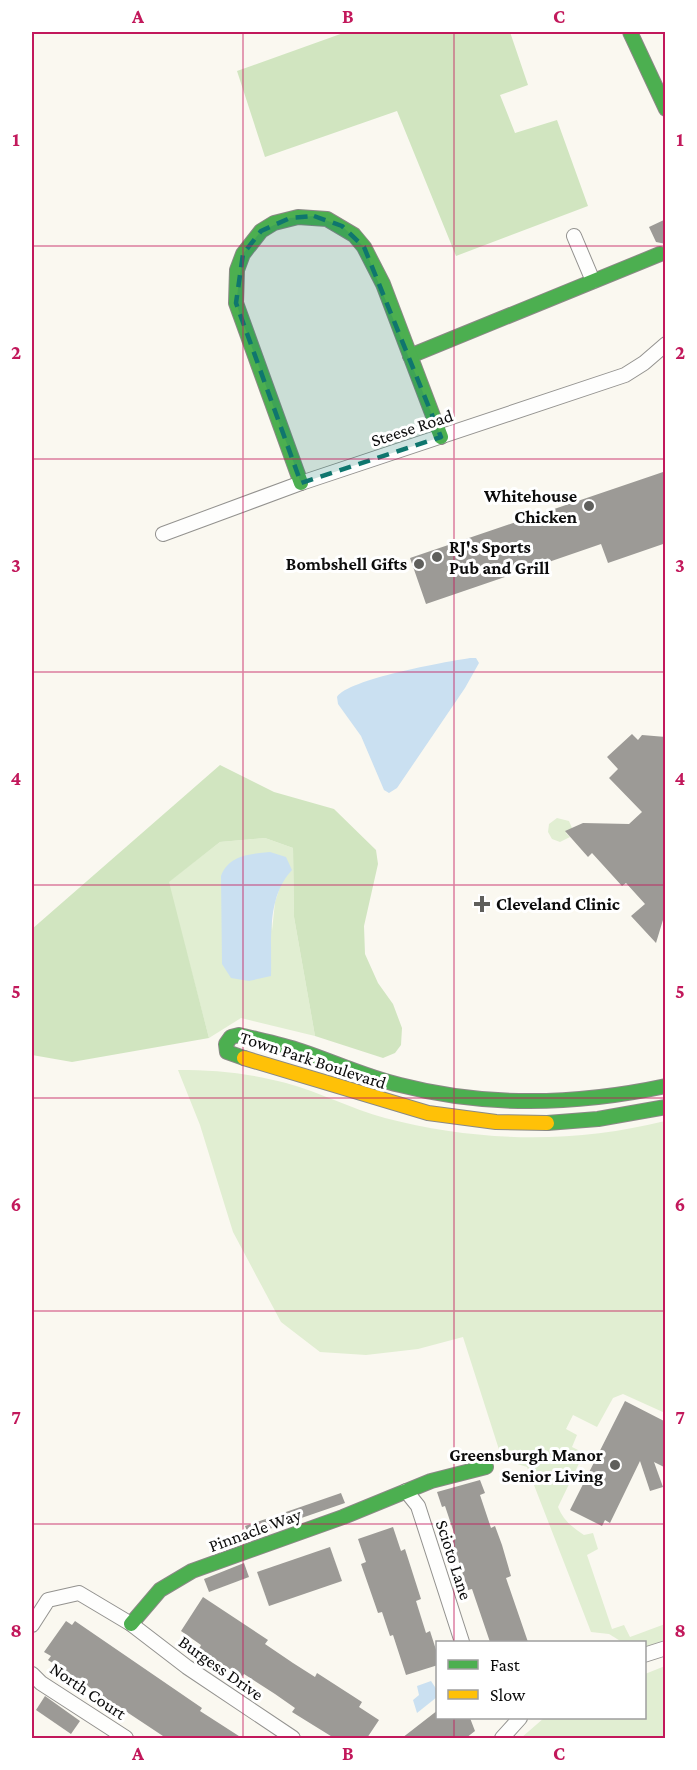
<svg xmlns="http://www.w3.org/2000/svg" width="697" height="1770" font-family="'Crimson Pro',serif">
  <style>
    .green { fill: #e1eed2; fill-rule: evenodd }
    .forest { fill: #d1e5c0 }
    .water { fill: #cae0f1 }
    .building { fill: #9c9a96 }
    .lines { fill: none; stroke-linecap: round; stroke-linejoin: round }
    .street-casing { stroke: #93928f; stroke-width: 16 }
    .fast-casing { stroke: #8a8985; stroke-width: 16 }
    .slow-casing { stroke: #8a8985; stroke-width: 16 }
    .street { stroke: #fefefd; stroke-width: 14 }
    .fast { stroke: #4caf50; stroke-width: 14 }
    .slow { stroke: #ffc107; stroke-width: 14 }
    .marked { fill: #0f766e; fill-opacity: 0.2; stroke: #0f766e; stroke-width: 4.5; stroke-dasharray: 12 8; stroke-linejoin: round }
    .grid { fill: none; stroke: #c2185b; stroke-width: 1.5; stroke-opacity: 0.55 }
    .poi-dot { fill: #5f5f5c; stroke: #fff; stroke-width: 2 }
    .labels { text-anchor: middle; stroke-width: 6; stroke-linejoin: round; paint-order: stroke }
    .street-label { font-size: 18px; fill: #0c0c0c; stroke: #fff }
    .poi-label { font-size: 18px; font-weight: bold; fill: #0c0c0c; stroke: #fff; text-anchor: end }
    .neatline { fill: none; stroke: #c2185b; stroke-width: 2 }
    .grid-label { font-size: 20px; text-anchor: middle; font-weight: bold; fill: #c2185b }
  </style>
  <rect width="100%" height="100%" fill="#faf8f0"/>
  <g class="green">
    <path d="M557,818L569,821L572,828L566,833L570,837L560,842L552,839L548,832L549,824Z"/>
    <path d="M265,838L293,848L294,917L315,1036L241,1018L209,1038L168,882L220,842ZM270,852L282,881L275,902L272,931Z"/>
    <path d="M178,1070C215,1070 249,1073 286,1083C320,1092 351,1109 385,1118C477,1142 573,1144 665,1121V1413L623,1394L613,1398L597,1427L573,1415L566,1429L577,1435L572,1447L584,1453L558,1507C564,1521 572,1527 584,1535L593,1533L598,1549L587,1555L612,1629L624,1625L630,1637L665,1624V1640L645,1647L644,1642H622L609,1634L591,1632L527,1467L502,1459L463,1337L418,1349L366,1355L320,1352L281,1322L233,1232L200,1125Z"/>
    <path d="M665,1666V1738H521L544,1718H644L645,1674Z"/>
  </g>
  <g class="forest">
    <path d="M346,32H510L528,85L500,95L515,133L557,120L588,206L456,256L397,111L265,157L237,71Z"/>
    <path d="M220,765L274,792L334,809L376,850L378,864L364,926L365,954L378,983L393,1004L402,1028L401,1045L395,1053L383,1058L315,1036L294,917L293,848L265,838L220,842L169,882L209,1038L72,1062L32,1055V929Z"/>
  </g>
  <g class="water">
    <path d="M470,658H476L479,663L465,688L397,788L389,793L384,790L361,736L338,704L337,697C348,679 445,662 470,658Z"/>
    <path d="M270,852L286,857L292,870C266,898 272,940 271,976L249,981L231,978L222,964L221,876C229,855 250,854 270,852Z"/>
    <path d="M431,1681L437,1690V1697L417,1713L413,1700L419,1695L417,1686Z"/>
  </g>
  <g class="building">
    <path d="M666,219V244L656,242L649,227Z"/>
    <path d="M666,471V543L608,563L601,544L426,604L410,558Z"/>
    <path d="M632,734L638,740L642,735L666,737V910L656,943L631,916L645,904L626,883L622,886L592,853L588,857L565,831L583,823L629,824L642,812L609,778L618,769L607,757Z"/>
    <path d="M625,1401L666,1422V1468L654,1462L663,1487L650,1491L640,1461L610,1523L605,1520L602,1526L570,1510Z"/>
    <path d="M480,1480L485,1493L480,1495L491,1528L495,1526L502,1545L511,1576L506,1578L528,1642H490L472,1589L468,1590L452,1541L456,1539L445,1506L442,1507L437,1492Z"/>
    <path d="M341,1493L345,1503L249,1536L245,1526Z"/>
    <path d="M393,1527L401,1551L405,1549L421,1599L416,1601L426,1633L430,1631L438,1656V1665L406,1675L393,1635L390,1636L382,1612L378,1613L361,1564L366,1562L358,1539Z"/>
    <path d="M330,1547L342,1581L269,1606L257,1572Z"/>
    <path d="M244,1563L249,1577L209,1592L204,1579Z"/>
    <path d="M203,1597L268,1640L265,1644L293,1663L315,1677L317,1673L362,1702L359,1707L379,1720L367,1738H334L292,1712L295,1708L275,1694L244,1674L242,1677L199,1649L201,1645L181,1631Z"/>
    <path d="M66,1621L72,1625L75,1621L202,1708L200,1711L242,1738H166L83,1683L48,1660L51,1656L44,1652Z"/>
    <path d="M45,1696L80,1721L71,1734L36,1710Z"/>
    <path d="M438,1710V1718H470L475,1731L466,1738H402Z"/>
  </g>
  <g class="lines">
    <defs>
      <g id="street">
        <path d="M574,236L593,281"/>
        <path d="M163,534L301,483L625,375L644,363L666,344"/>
        <path d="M406,1491L418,1506L462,1642"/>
        <path d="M32,1625L48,1600L79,1593L131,1624L187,1667L293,1738"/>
        <path d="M644,1655L666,1648"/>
        <path d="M32,1674L41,1683L126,1738"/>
        <path d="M502,1738L520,1718"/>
      </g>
      <g id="fast">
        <path d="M630,32L666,109"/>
        <path d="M410,356L660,254"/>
        <path d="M301,483L236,303L237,270L243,254L261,231L274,223L298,217L327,219L354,235L364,247L383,284L441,437"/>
        <path d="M244,1058L227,1052L226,1044L231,1037L239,1035C259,1040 281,1044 301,1051C334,1062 366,1077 400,1085C489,1108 577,1105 666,1086"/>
        <path d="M547,1123L598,1119L666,1107"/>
        <path d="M131,1624L160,1590L192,1571L343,1517L431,1481L486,1467"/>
      </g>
      <path id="slow" d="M244,1058L428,1113L496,1122L547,1123"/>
    </defs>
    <use href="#street" class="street-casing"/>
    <use href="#fast" class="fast-casing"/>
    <use href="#slow" class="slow-casing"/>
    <use href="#street" class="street"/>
    <use href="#fast" class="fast"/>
    <use href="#slow" class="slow"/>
  </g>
  <path class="marked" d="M314,216L342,226L364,247L441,437L301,483L236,303L243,254L261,231L290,218Z"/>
  <path class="grid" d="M243,32V1738M454,32V1642M32,246H666M32,459H666M32,672H666M32,885H666M32,1098H666M32,1311H666M32,1524H666M454,1718V1738"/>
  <g class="poi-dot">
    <circle cx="589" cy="506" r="6"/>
    <circle cx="437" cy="557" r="6"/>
    <circle cx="419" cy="564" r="6"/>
    <path d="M479 895h6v6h6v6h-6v6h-6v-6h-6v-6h6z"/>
    <circle cx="615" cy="1465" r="6"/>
  </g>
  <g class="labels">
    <g class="street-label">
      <text transform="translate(412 428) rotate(-18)" y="6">Steese Road</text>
      <text transform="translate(313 1060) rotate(18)" y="6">Town Park Boulevard</text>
      <text transform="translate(255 1530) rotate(-20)" y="6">Pinnacle Way</text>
      <text transform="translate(454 1560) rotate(72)" y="6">Scioto Lane</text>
      <text transform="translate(221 1668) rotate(35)" y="6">Burgess Drive</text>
      <text transform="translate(88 1691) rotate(34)" y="6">North Court</text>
    </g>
    <g class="poi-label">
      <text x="577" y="502">Whitehouse<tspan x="577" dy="21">Chicken</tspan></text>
      <text x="449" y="553" text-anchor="start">RJ's Sports<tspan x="449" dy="21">Pub and Grill</tspan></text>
      <text x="407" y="570">Bombshell Gifts</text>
      <text x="496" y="910" text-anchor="start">Cleveland Clinic</text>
      <text x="603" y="1461">Greensburgh Manor<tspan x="603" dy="21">Senior Living</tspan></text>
    </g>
  </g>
  <rect width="697" height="1770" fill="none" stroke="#ffffff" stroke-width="66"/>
  <rect x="436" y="1641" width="210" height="78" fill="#ffffff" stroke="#9e9e9e" stroke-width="1.5"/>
  <rect x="448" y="1660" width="30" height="9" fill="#4caf50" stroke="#9e9e9e" stroke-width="1.5"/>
  <text x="490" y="1671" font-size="18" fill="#0c0c0c">Fast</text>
  <rect x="448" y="1690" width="30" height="9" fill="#ffc107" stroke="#9e9e9e" stroke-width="1.5"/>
  <text x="490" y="1701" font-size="18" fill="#0c0c0c">Slow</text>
  <rect x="33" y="33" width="631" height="1704" class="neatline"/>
  <g class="grid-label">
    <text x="138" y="23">A</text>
    <text x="348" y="23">B</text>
    <text x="559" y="23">C</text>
    <text x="16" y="146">1</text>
    <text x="680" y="146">1</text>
    <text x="16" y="359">2</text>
    <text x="680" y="359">2</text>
    <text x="16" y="572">3</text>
    <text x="680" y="572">3</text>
    <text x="16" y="785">4</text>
    <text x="680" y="785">4</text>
    <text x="16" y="998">5</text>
    <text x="680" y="998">5</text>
    <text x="16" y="1211">6</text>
    <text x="680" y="1211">6</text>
    <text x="16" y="1424">7</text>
    <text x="680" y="1424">7</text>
    <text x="16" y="1637">8</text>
    <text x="680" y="1637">8</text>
    <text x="138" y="1760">A</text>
    <text x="348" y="1760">B</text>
    <text x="559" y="1760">C</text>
  </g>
</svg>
